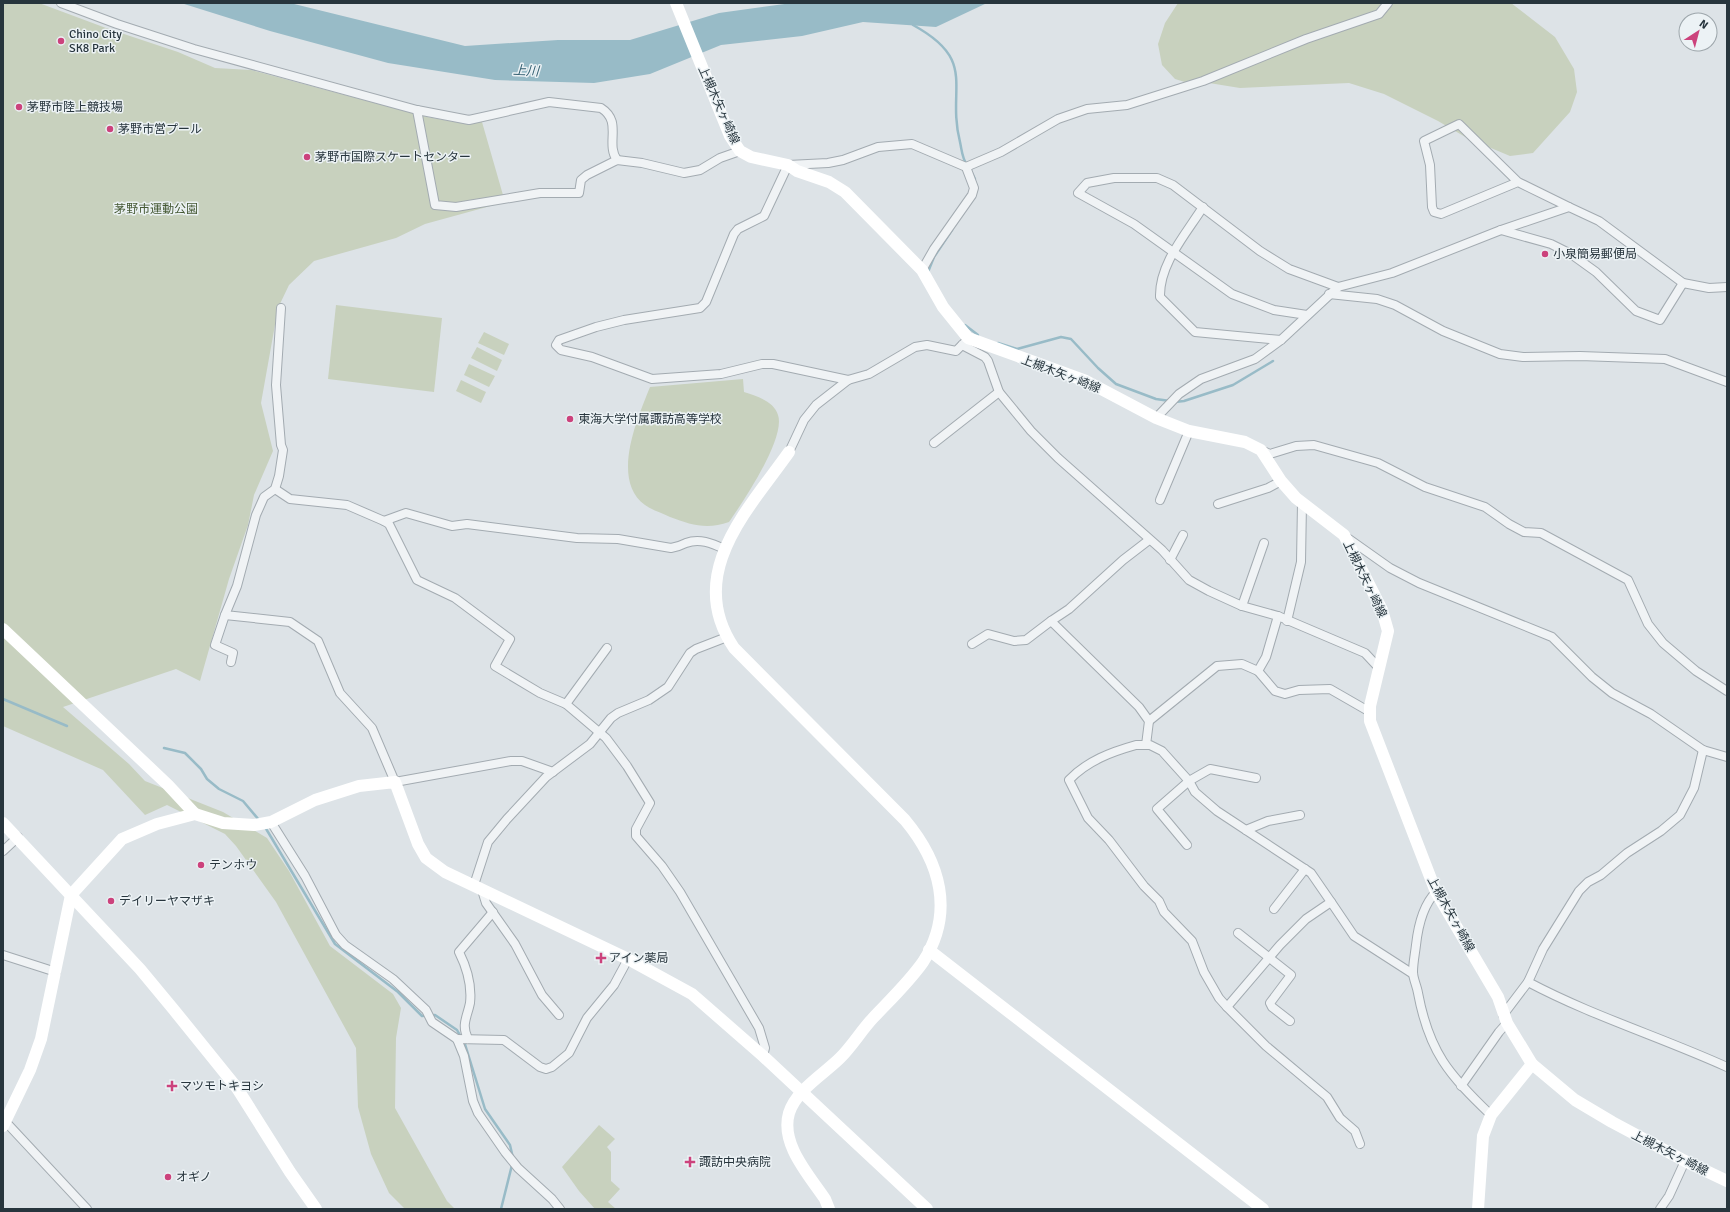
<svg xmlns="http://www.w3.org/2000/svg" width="1730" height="1212" font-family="Signika,'Noto Sans JP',sans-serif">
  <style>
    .green { fill: #c8d1be }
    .water { fill: #98bbc7 }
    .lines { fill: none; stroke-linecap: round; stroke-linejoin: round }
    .stream { stroke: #98bbc7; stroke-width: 2.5 }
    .street-casing { stroke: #a3abb1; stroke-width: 10 }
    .street { stroke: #f0f3f5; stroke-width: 8 }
    .secondary { stroke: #fff; stroke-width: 12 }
    .poi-dot { fill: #cc427c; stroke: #ecf2f5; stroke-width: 1.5 }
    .labels { text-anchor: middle; stroke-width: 3; stroke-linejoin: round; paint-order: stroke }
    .poi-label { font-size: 12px; fill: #27353d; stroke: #ecf2f5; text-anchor: start }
    .street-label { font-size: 12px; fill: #27353d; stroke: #ecf2f5 }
    .park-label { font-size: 12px; fill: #455934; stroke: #ecf2f5 }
    .water-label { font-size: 13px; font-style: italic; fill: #325e70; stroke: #ecf2f5 }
  </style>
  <rect width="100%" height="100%" fill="#dde3e7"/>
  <g class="green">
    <path d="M3,3H39L106,28L178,52L215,68L251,70L427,117L466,124L482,122L505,202L425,224L396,238L314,261L289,285L278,308L261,403L273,451L254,495L248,525L229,579L200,681L176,669L63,707L129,764L145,781L223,812L267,838L289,871L330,946L393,994L401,1008L396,1038L395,1108L447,1201L455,1209H405L389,1193L371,1154L358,1107L356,1048L276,902L236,846L225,834L167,805L145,815L103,770L3,726Z"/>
    <path d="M1178,3H1511L1555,37L1574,69L1577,92L1570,112L1533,153L1510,156L1467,138L1438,121L1384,94L1349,83L1240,88L1209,83H1188L1175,79L1162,65L1158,44L1165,23Z"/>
    <path d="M336,305L442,318L434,392L328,379Z"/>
    <path d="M484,332L509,344L504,355L478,343Z"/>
    <path d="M477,347L502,360L497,371L471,358Z"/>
    <path d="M469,364L495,376L489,387L464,375Z"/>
    <path d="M743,379L744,392C756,396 774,401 778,415C786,438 743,502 729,522C707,530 691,525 670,517C662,513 652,510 645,505C610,480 638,417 650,387Z"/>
    <path d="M461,380L486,392L481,403L456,391Z"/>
    <path d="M599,1125L615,1139L607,1147L611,1152V1181L620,1189L608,1202L616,1209H595L579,1191L562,1167Z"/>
  </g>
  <path class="water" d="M181,3H290L465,46L558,40H630L719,13L792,3H987L936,27L863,22L802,36L721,45L650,74L594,83L495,80L388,63L270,31Z"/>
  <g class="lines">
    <g class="stream">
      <path d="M913,25C979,61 946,87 960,142C962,151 962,158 967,165"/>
      <path d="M970,169L975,179"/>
      <path d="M928,272L934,257L952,230"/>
      <path d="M965,325L978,335"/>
      <path d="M998,343L1017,349L1061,337L1071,339L1098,368L1116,384L1156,399L1170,401"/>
      <path d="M1175,402L1184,401L1233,385L1273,361"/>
      <path d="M3,699L67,726"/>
      <path d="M164,748L185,753L201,769L207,779L219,789L243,801L259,820"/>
      <path d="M265,827L335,944L398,992L422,1016L435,1015L457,1030L461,1037"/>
      <path d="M464,1041L485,1109L510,1145L513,1158"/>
      <path d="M501,1209L512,1165"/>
    </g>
    <defs>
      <g id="street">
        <path d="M61,3L117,24L194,49L417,110L469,120L549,102L601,108C623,122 605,143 617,160"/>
        <path d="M417,110L435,205L456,207L540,193H579L581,180L587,175L617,160L642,163L684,173L700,170L720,158L740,151"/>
        <path d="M966,167L1001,152L1058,119L1087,109L1127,105L1203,81L1306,39L1379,14L1388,3"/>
        <path d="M1518,182L1441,214L1434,212L1432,207L1430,165L1424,141L1459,124L1518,182L1569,207"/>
        <path d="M1203,207C1186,234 1159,264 1160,297L1195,332L1281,340"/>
        <path d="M1501,230L1551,244L1571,254L1596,272L1636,311L1660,320L1683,283"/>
        <path d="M1329,294L1377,299L1395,305L1443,331L1500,354L1523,357L1580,356L1665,359L1727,382"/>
        <path d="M281,308L276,385L281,445L283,450L279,476L275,489L264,497L256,515L237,586L225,615L290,622L318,641L340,693L372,728L395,782L511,761H522L553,772"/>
        <path d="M1307,315L1274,310L1232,294L1134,224L1078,193L1087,183L1114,178H1157L1173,185L1260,251L1289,269L1338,287"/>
        <path d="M962,345L985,357L988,361L999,392L1031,431L1058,458L1162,550L1189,580L1209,591L1242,606L1278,616L1365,653L1379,668"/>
        <path d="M848,380L773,364H762L721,374L652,379L592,357L561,350L556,345L559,340L596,327L624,320L700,308L706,302L734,234L738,229L764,216L788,165L828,163L843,160L878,147L912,144L966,167L974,188L972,195L934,249L922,270"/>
        <path d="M1156,418L1179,394L1201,379L1255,359L1281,340L1338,287L1392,273L1501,230L1569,207L1599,221L1683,283L1709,288L1727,287"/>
        <path d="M934,443L999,392"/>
        <path d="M1261,450L1270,454L1296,446L1314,445L1378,463L1425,487L1485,507L1509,524L1524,532L1541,533L1628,580L1648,624L1663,643L1696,671L1727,691"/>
        <path d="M789,452L804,420L816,405L848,380L869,374L915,347L927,345L956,351L965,342"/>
        <path d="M275,489L290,499L347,505L384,521L389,524L417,580L455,598L510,639L495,666L540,693L566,704L606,738L627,766L650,803L636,829V836L662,866L680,892L759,1028L765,1048L763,1056"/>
        <path d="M1160,500L1189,431"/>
        <path d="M1218,504L1268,488L1281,481"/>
        <path d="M384,521L406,513L452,526L467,524L577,538L618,539L671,548C677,547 680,546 686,543C699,538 712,543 724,549"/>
        <path d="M1349,539L1390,568L1419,583L1552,637L1592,677L1612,693L1651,714L1703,750L1727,757"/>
        <path d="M1170,560L1183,535"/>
        <path d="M1242,606L1264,543"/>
        <path d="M225,615L215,645L233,653L231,662"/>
        <path d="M1278,616L1266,657L1258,671L1275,691L1285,694L1299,690L1330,689L1370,712"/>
        <path d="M1051,621L1139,707L1149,721L1146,745"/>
        <path d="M1287,621L1301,562L1302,503"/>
        <path d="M972,644L988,634L1014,641L1026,640L1051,621L1069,609L1123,560L1149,540"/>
        <path d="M566,704L607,648"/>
        <path d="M1149,721L1217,666L1242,664L1258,671"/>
        <path d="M1136,745H1150L1162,751L1189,781L1195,792L1217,811L1311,873L1331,902L1306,919L1280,945L1227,1007L1219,998L1204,972L1192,941L1164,912L1159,901L1144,886L1109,840L1088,818L1069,780C1087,761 1111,752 1136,745Z"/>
        <path d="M271,822L305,876L336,935L345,945L393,979L426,1010L432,1022L457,1039L464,1056L473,1101L478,1113L505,1152L518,1168L552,1199L560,1209"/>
        <path d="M1246,830L1268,821L1300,815"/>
        <path d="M1187,845L1157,809L1189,781L1210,769L1256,778"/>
        <path d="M3,851L18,837"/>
        <path d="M474,885L488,842L507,819L546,777L590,744L611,718L618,713L649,700L668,687L690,653L696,649L727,637"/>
        <path d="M482,890L486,903L515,944L542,995L559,1015"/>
        <path d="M1436,892C1423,905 1418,927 1416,945C1415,954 1413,963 1413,972C1413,979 1417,986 1418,993C1429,1052 1449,1075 1491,1115"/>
        <path d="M1331,902L1354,936L1413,974"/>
        <path d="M1274,909L1305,869"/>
        <path d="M1238,933L1291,975L1270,1003L1272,1007L1290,1021"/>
        <path d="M3,955L56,972"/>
        <path d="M1528,982C1592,1016 1661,1037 1727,1067"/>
        <path d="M1227,1007L1266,1046L1327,1097L1340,1118L1355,1131L1360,1144"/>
        <path d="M1503,1015L1528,982L1543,949L1579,891L1588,882L1601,875L1627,853L1661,831L1680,815L1694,788L1703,750"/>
        <path d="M457,1039L504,1040L540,1067L546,1069L552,1067L569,1053L587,1018L614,985L628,959"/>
        <path d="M468,1039C461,1024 467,1018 470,1003C472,985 467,968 459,952L493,912"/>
        <path d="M1461,1086L1499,1032L1507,1023"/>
        <path d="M3,1119L87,1209"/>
        <path d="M1660,1209L1669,1196L1685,1161"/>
      </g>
    </defs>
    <use href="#street" class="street-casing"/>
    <use href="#street" class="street"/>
    <g class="secondary">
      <path d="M676,3L730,136L740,151L751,157L788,165L797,171L829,182L845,192L922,270L943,307L968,338L1086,381L1156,418L1189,431L1245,442L1261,450L1281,481L1296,498L1344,535L1382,610L1388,631L1370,706V721L1436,892L1498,997L1507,1023L1532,1064L1575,1100L1612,1122L1685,1161L1727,1181"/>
      <path d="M789,452C748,510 684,574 734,648L905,820C940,862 955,912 923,962C909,982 890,1000 873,1018C861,1031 852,1046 840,1058C824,1074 796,1090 789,1113C780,1144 809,1175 825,1199L829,1209"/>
      <path d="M3,629L168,785L195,814"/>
      <path d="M3,823L140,969L174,1010L237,1088L290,1172L316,1209"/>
      <path d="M929,950L1263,1209"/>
      <path d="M3,1126L30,1070L41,1039L71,895L122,839L157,824L195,814L223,823L254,825L271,822L315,800L359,786L395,782L418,844L426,858L445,872L628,959L692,994L763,1056L927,1209"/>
      <path d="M1478,1209L1483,1136L1491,1115L1532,1064"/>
    </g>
  </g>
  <g class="poi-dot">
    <circle cx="61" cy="41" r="4"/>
    <circle cx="19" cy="107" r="4"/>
    <circle cx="110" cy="129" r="4"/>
    <circle cx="307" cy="157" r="4"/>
    <circle cx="1545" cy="254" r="4"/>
    <circle cx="570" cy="419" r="4"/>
    <circle cx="201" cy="865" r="4"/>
    <circle cx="111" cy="901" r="4"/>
    <path d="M599 952h4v4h4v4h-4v4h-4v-4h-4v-4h4z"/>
    <path d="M170 1080h4v4h4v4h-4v4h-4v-4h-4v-4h4z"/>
    <path d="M688 1156h4v4h4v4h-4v4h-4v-4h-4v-4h4z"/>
    <circle cx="168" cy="1177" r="4"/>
  </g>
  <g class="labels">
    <g class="poi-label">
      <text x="69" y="38">Chino City<tspan x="69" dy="14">SK8 Park</tspan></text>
      <text x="27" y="111">茅野市陸上競技場</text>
      <text x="118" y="133">茅野市営プール</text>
      <text x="315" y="161">茅野市国際スケートセンター</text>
      <text x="1553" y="258">小泉簡易郵便局</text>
      <text x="578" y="423">東海大学付属諏訪高等学校</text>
      <text x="209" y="869">テンホウ</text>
      <text x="119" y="905">デイリーヤマザキ</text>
      <text x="609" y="962">アイン薬局</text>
      <text x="180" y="1090">マツモトキヨシ</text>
      <text x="699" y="1166">諏訪中央病院</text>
      <text x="176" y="1181">オギノ</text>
    </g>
    <g class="street-label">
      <text transform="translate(719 105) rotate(66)" y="4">上槻木矢ヶ崎線</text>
      <text transform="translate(1061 374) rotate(21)" y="4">上槻木矢ヶ崎線</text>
      <text transform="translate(1365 579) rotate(64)" y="4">上槻木矢ヶ崎線</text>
      <text transform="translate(1451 914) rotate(61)" y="4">上槻木矢ヶ崎線</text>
      <text transform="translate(1670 1153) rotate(27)" y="4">上槻木矢ヶ崎線</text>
    </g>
    <g class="park-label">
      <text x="156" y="213">茅野市運動公園</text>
    </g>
    <g class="water-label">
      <text transform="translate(526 70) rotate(3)" y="5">上川</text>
    </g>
  </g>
  <rect width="1730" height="1212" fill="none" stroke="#27353d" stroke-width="8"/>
  <g transform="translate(1698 32) rotate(36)"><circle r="19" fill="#ecf2f5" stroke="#9da6ab"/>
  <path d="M0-3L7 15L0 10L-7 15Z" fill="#cc427c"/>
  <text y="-6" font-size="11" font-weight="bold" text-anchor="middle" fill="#27353d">N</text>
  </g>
</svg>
